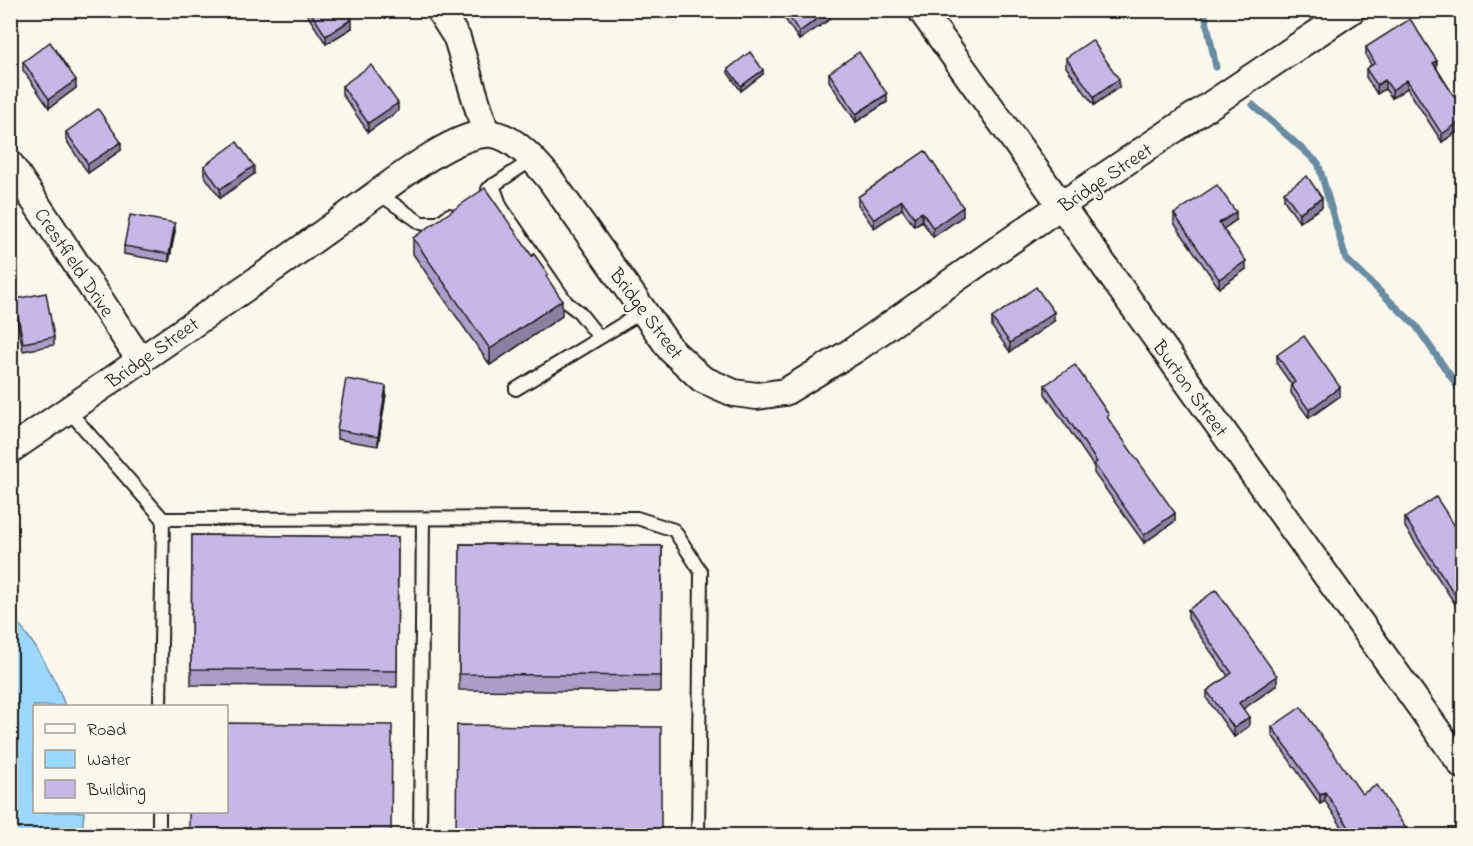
<svg xmlns="http://www.w3.org/2000/svg" width="1473" height="846" font-family="'Indie Flower',sans-serif">
  <style>
    .water { fill: #9cd7fd; stroke: #698ca3; stroke-width: 1.5 }
    .lines { fill: none; stroke-linecap: round; stroke-linejoin: round }
    .stream { stroke: #698ca3; stroke-width: 7 }
    .lane-casing { stroke: #1c1c1c; stroke-width: 16 }
    .street-casing { stroke: #1c1c1c; stroke-width: 30 }
    .lane { stroke: #fbf7ec; stroke-width: 12 }
    .street { stroke: #fbf7ec; stroke-width: 26 }
    .wall { fill: #ab9dc7; stroke: #1c1c1c; stroke-width: 1.5 }
    .shaded-wall { fill: #8b80a2; stroke: #1c1c1c; stroke-width: 1.5 }
    .building { fill: #c7b7e7; stroke: #1c1c1c; stroke-width: 1.5 }
    .labels { text-anchor: middle; stroke-width: 4.5; stroke-linejoin: round; paint-order: stroke }
    .street-label { font-size: 20px; fill: #1c1c1c; stroke: #fbf7ec }
  </style>
  <rect width="100%" height="100%" fill="#fbf7ec"/>
  <filter id="ink" filterUnits="userSpaceOnUse"><feTurbulence type="fractalNoise" baseFrequency=".0167" numOctaves="2"/><feDisplacementMap in="SourceGraphic" scale="12" xChannelSelector="R" yChannelSelector="G"/><feConvolveMatrix kernelMatrix="1 2 1 2 8 2 1 2 1" color-interpolation-filters="sRGB"/></filter>
  <g filter="url(#ink)">
    <path class="water" d="M11,614C33,641 54,673 65,706H34V812H84L82,835H11Z"/>
    <g class="lines">
      <g class="stream">
        <path d="M1204,10L1216,67"/>
        <path d="M1253,105L1318,163L1346,259L1416,326L1462,393"/>
      </g>
      <defs>
        <g id="lane">
          <path d="M493,185L501,207L567,303L579,312L599,337"/>
          <path d="M488,189L533,159"/>
          <path d="M378,193L421,223H438L449,215"/>
          <path d="M516,389L642,312"/>
          <path d="M68,410L163,519L160,706"/>
          <path d="M163,519L637,518L674,530L701,572L698,836"/>
          <path d="M159,836V812"/>
          <path d="M420,836L423,519"/>
        </g>
        <g id="street">
          <path d="M439,10L457,38L486,133"/>
          <path d="M921,10L1462,765"/>
          <path d="M10,164L140,360"/>
          <path d="M10,450C92,393 175,337 257,280C293,255 329,229 364,203C394,182 449,137 485,134C510,131 536,162 550,179L671,350L702,379L734,393L757,396L785,392L854,350L1060,206L1352,10"/>
        </g>
      </defs>
      <use href="#lane" class="lane-casing"/>
      <use href="#street" class="street-casing"/>
      <use href="#lane" class="lane"/>
      <use href="#street" class="street"/>
    </g>
    <g class="wall">
      <path d="M304,10H346L352,28L326,44Z"/>
      <path d="M779,10H830V19L799,40Z"/>
      <path d="M1366,47L1437,69L1462,109L1442,142L1407,88L1392,98L1385,89L1377,94L1366,77V69L1371,65L1366,56Z"/>
      <path d="M1066,58L1119,87L1094,105L1066,67Z"/>
      <path d="M23,62L76,88L49,108L23,70Z"/>
      <path d="M728,69L763,74L741,91L728,73Z"/>
      <path d="M829,73L887,102L856,122L829,81Z"/>
      <path d="M342,86L398,111L368,132L342,94Z"/>
      <path d="M66,132L121,150L88,173L66,140Z"/>
      <path d="M925,151L963,216L933,237L922,221L914,226L902,209L874,228L858,205V197Z"/>
      <path d="M204,166L254,174L220,198L204,175Z"/>
      <path d="M1284,192L1322,207L1299,222L1284,200Z"/>
      <path d="M1174,214L1236,220L1223,229L1246,269L1219,288L1174,223Z"/>
      <path d="M175,231L169,262L124,254V246Z"/>
      <path d="M413,238L548,279L562,316L490,365L413,254Z"/>
      <path d="M15,299L54,337V345L23,351L15,308Z"/>
      <path d="M992,318L1054,321L1010,352L992,327Z"/>
      <path d="M1277,355L1340,396L1309,418L1291,393V384L1277,364Z"/>
      <path d="M1045,385L1109,420L1175,521L1144,543L1094,473V467L1045,394Z"/>
      <path d="M386,394L378,446L337,439V430Z"/>
      <path d="M1405,518L1462,537L1457,607L1405,527Z"/>
      <path d="M192,535L398,537L397,687L191,685Z"/>
      <path d="M460,544L662,546L661,692L459,690Z"/>
      <path d="M1188,610L1277,685L1243,709L1249,726L1234,737L1207,699V691L1228,676L1188,619Z"/>
      <path d="M1272,727L1362,794L1411,836H1348L1325,801L1320,804L1272,735Z"/>
    </g>
    <g class="shaded-wall">
      <path d="M547,10H555L547,16Z"/>
      <path d="M830,10V19L799,40V32Z"/>
      <path d="M1030,10H1037L1030,16Z"/>
      <path d="M352,19V28L326,44V36Z"/>
      <path d="M1437,61V69L1433,63Z"/>
      <path d="M763,70V74L741,91V86Z"/>
      <path d="M1119,79V87L1094,105V97Z"/>
      <path d="M76,80V88L49,108V99Z"/>
      <path d="M1385,80V89L1377,94V85Z"/>
      <path d="M1407,80V88L1392,98V90Z"/>
      <path d="M887,94V102L856,122V114Z"/>
      <path d="M398,103V111L368,132V123Z"/>
      <path d="M1462,120V129L1442,142V134Z"/>
      <path d="M121,142V150L88,173V164Z"/>
      <path d="M254,166V174L220,198V189Z"/>
      <path d="M1322,198V207L1299,222V213Z"/>
      <path d="M902,200V209L874,228V220Z"/>
      <path d="M963,207V216L933,237V228Z"/>
      <path d="M922,212V221L914,226V217Z"/>
      <path d="M1236,212V220L1219,232V223Z"/>
      <path d="M175,223V231L169,262V254Z"/>
      <path d="M1246,261V269L1219,288V279Z"/>
      <path d="M562,300V316L490,365V349Z"/>
      <path d="M1054,312V321L1010,352V343Z"/>
      <path d="M386,386V394L378,446V437Z"/>
      <path d="M1340,387V396L1309,418V410Z"/>
      <path d="M1175,513V521L1144,543V535Z"/>
      <path d="M1462,595V603L1457,607V598Z"/>
      <path d="M1277,676V685L1239,712V703Z"/>
      <path d="M1249,717V726L1234,737V728Z"/>
      <path d="M1325,792V801L1320,804V795Z"/>
      <path d="M1359,829V836H1353V833Z"/>
    </g>
    <g class="building">
      <path d="M309,10H346L352,19L326,36Z"/>
      <path d="M785,10H829L799,32Z"/>
      <path d="M1410,19L1437,61L1433,63L1462,109V120L1442,134L1407,80L1392,90L1385,80L1377,85L1366,69L1375,63L1366,47Z"/>
      <path d="M1092,40L1119,79L1094,97L1066,58Z"/>
      <path d="M50,42L76,80L49,99L23,62Z"/>
      <path d="M750,52L763,70L741,86L728,69Z"/>
      <path d="M859,52L887,94L856,114L829,73Z"/>
      <path d="M371,65L398,103L368,123L342,86Z"/>
      <path d="M98,109L121,142L88,164L66,132Z"/>
      <path d="M237,142L254,166L220,189L204,166Z"/>
      <path d="M925,151L963,207L933,228L922,212L914,217L902,200L874,220L858,197Z"/>
      <path d="M1307,176L1322,198L1299,213L1284,192Z"/>
      <path d="M1217,185L1236,212L1219,223L1246,261L1219,279L1174,214Z"/>
      <path d="M485,188L532,256L534,254L548,274L546,276L562,300L490,349L413,238Z"/>
      <path d="M130,215L175,223L169,254L124,246Z"/>
      <path d="M1036,287L1054,312L1010,343L992,318Z"/>
      <path d="M46,293L54,337L23,343L15,299Z"/>
      <path d="M1304,336L1340,387L1309,410L1291,385L1295,382L1277,355Z"/>
      <path d="M1075,365L1109,415L1107,417L1175,513L1144,535L1094,464L1097,462L1045,385Z"/>
      <path d="M346,379L386,386L378,437L337,430Z"/>
      <path d="M1436,497L1462,537V595L1457,598L1405,518Z"/>
      <path d="M192,535L398,537L397,671L191,669Z"/>
      <path d="M460,544L662,546L661,676L459,674Z"/>
      <path d="M1216,590L1277,676L1239,703L1249,717L1234,728L1207,691L1232,673L1188,610Z"/>
      <path d="M1301,707L1362,794L1377,785L1411,836H1364L1359,829L1353,833L1325,792L1320,795L1272,727Z"/>
      <path d="M226,723L392,725L391,836H189V812H226Z"/>
      <path d="M457,725L661,727V836H456Z"/>
    </g>
  </g>
  <g class="labels">
    <g class="street-label">
      <text transform="translate(1105 177) rotate(-34)" y="7">Bridge Street</text>
      <text transform="translate(75 262) rotate(56)" y="7">Crestfield Drive</text>
      <text transform="translate(647 313) rotate(53)" y="7">Bridge Street</text>
      <text transform="translate(152 352) rotate(-35)" y="7">Bridge Street</text>
      <text transform="translate(1191 388) rotate(54)" y="7">Burton Street</text>
    </g>
  </g>
  <rect width="1473" height="846" fill="none" stroke="#fbf7ec" stroke-width="36"/>
  <rect x="18" y="18" width="1437" height="810" fill="none" stroke="#1c1c1c" stroke-width="2" filter="url(#ink)"/>
  <rect x="33" y="705" width="195" height="108" fill="#fbf7ec" stroke="#a29f99" stroke-width="1.5"/>
  <rect x="45" y="724" width="30" height="9" fill="#fbf7ec" stroke="#a29f99" stroke-width="1.5"/>
  <text x="87" y="735" font-size="18" fill="#1c1c1c">Road</text>
  <rect x="45" y="750" width="30" height="18" fill="#9cd7fd" stroke="#a29f99" stroke-width="1.5"/>
  <text x="87" y="765" font-size="18" fill="#1c1c1c">Water</text>
  <rect x="45" y="780" width="30" height="18" fill="#c7b7e7" stroke="#a29f99" stroke-width="1.5"/>
  <text x="87" y="795" font-size="18" fill="#1c1c1c">Building</text>
</svg>
